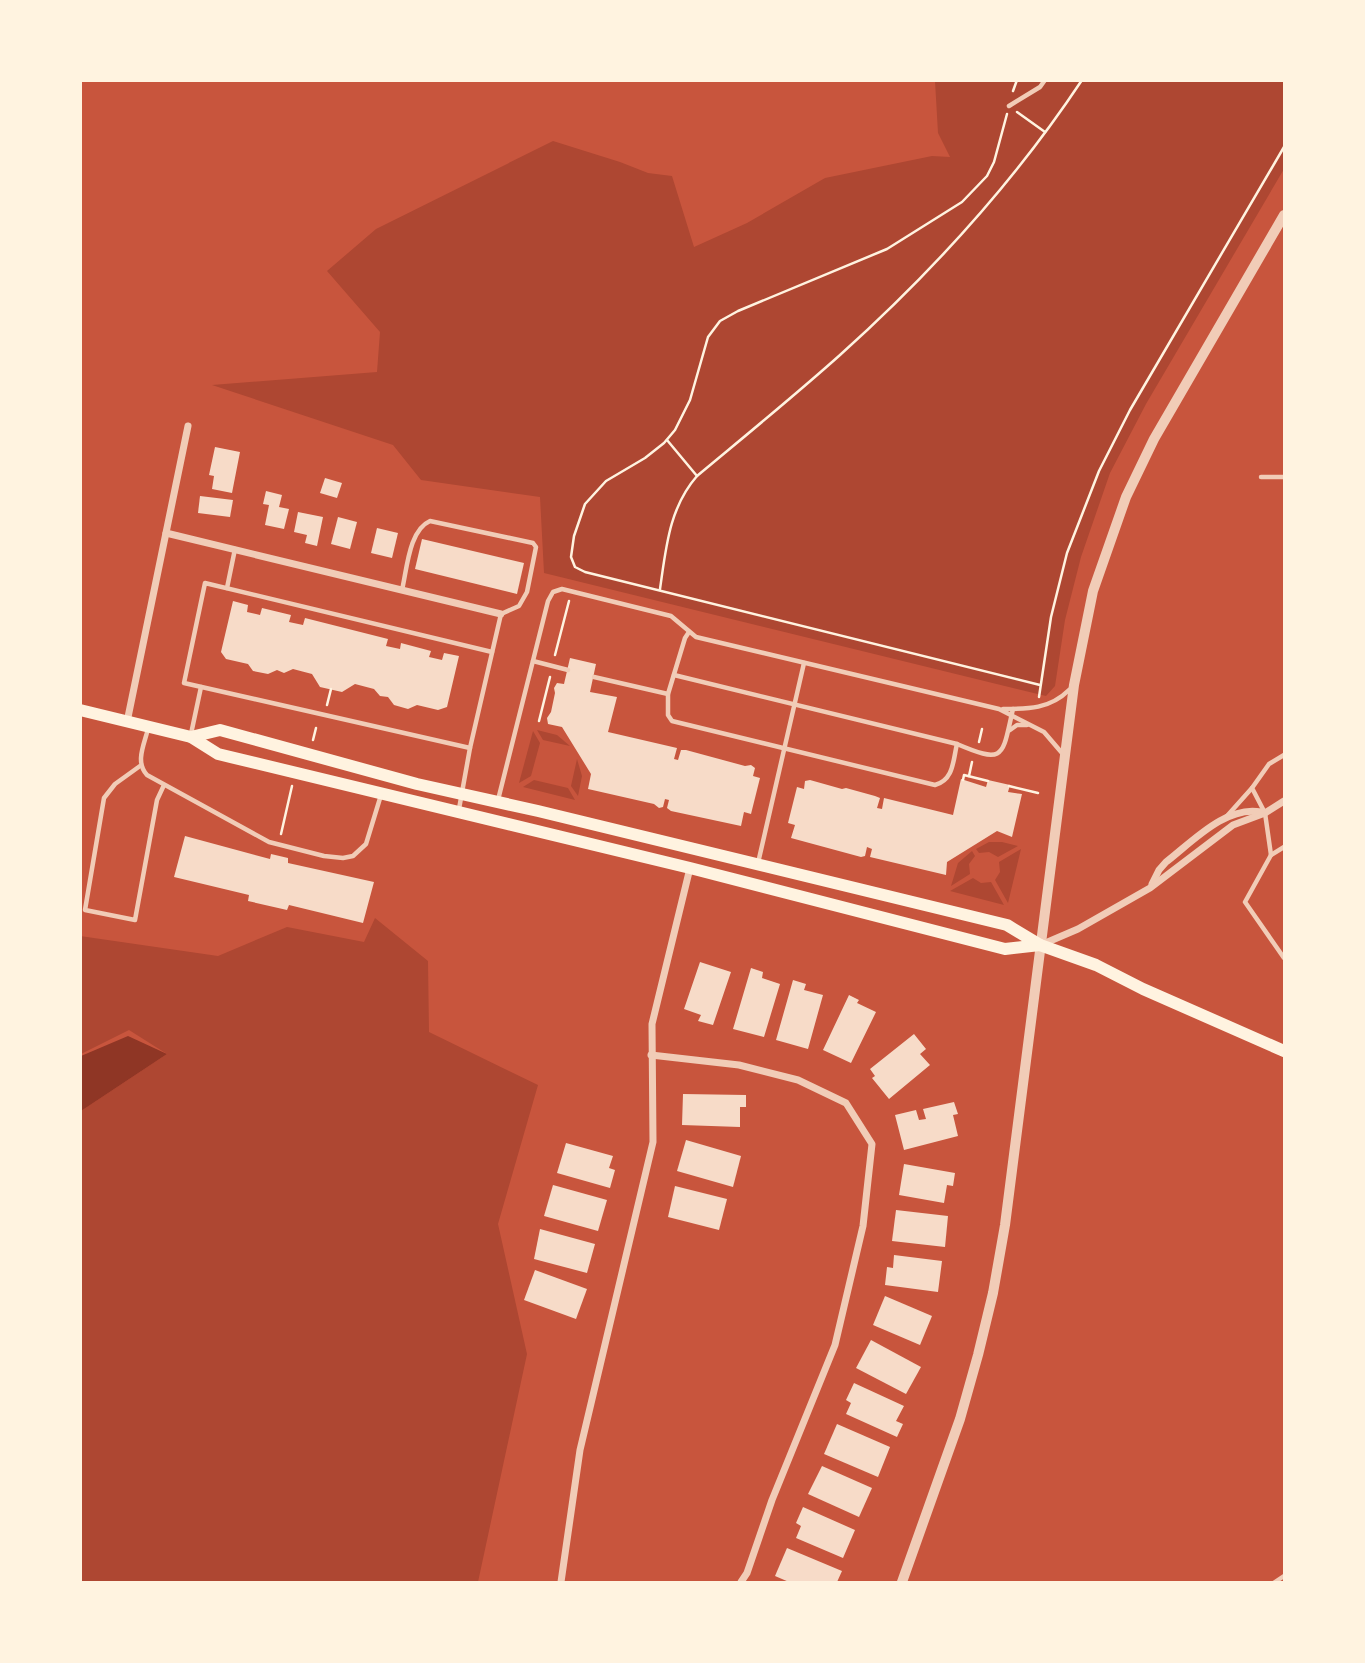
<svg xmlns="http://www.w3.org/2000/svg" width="1365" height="1663" font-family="Jost,sans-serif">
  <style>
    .green { fill: #ae4732 }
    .water { fill: #8f3625 }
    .building { fill: #f7dbc8 }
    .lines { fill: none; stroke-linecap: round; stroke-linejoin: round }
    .path { stroke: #fff3e0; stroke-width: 2.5 }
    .service { stroke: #f1ccb7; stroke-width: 4.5 }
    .minor { stroke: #f1ccb7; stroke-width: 7 }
    .tertiary { stroke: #f1ccb7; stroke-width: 10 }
    .secondary { stroke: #fff3e0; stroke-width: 12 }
  </style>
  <rect width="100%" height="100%" fill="#c8553d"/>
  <g class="green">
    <path d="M935,81H1284V169L1146,404L1110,473L1081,557L1065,620L1055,686L1046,696L544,573L540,497L421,480L393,445L212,385L377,372L380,332L327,271L376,229L553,141L620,162L648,173L672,176L694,247L747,223L825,178L932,156L950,157L938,133Z"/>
    <path d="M537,730L557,735L570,746L543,740Z"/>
    <path d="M533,731L540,743L531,776L519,783Z"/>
    <path d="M577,759L582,776L578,796L571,786Z"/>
    <path d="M534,780L568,788L575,800L523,787Z"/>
    <path d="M989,842H1002L1018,846L998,857L989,852L979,853L976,849Z"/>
    <path d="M1021,849L1008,903L995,880L1000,872L999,862Z"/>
    <path d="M972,851L975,856L969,864L970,874L951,886L958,863Z"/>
    <path d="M973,878L981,883L991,882L1004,905L950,891Z"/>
    <path d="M375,918L428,961L429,1032L538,1085L498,1224L527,1354L478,1582H81V1111L167,1054L129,1030L81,1054L80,936L218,956L287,927L364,942Z"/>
  </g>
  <path class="water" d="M128,1036L167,1054L81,1111V1056Z"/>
  <g class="building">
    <path d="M215,447L240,452L232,493L212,489L214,476L209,475Z"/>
    <path d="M325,478L342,483L337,498L320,493Z"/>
    <path d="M266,491L282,495L279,507L289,509L284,529L265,525L269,505L263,504Z"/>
    <path d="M200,496L233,500L230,517L198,513Z"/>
    <path d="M298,512L323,517L317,546L305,543L307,535L294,532Z"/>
    <path d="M338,517L357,522L350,549L331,544Z"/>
    <path d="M377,528L398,533L392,558L371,553Z"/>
    <path d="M422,539L524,563L517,594L415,569Z"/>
    <path d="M233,601L248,605L247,612L260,615L262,608L291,615L289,622L303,625L305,618L388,639L386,646L400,649L401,643L431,651L429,657L442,660L444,653L459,656L447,707L438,710L417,705L408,709L394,705L388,697L380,696L374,689L355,684L342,692L320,687L312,674L293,669L284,673L277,670L268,674L253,671L248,664L226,659L221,652Z"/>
    <path d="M570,658L596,664L590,692L617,697L608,732L677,748L674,759L678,760L681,750H686L745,766L751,765L755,768L753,776L760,778L751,814L744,812L741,826L671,811L667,808L669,800L665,799L663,807L659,808L654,804L588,789L591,774L562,727L548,724L547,718L551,712L555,693L554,688L557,683L564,684Z"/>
    <path d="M961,779L986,787L988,780L1010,785L1008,792L1022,794L1012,837L997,831L947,862L946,875L870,857L872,849L867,847L865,856L861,857L791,838L795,825L788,823L797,787L804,789L805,781L810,780L842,789L846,788L875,796L880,798L877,808L882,809L884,798L953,815Z"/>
    <path d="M185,836L270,859L271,854L288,858V863L374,882L363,923L289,905L287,910L248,901L249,895L174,877Z"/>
    <path d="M700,962L731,972L713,1025L698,1021L701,1015L684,1009Z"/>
    <path d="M751,968L763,972L762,978L780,984L764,1037L733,1029Z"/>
    <path d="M793,980L806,984L804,990L823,995L808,1049L776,1040Z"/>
    <path d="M849,995L859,1000L857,1003L876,1012L851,1063L823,1050Z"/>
    <path d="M914,1034L926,1049L920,1054L930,1065L889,1099L872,1078L875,1076L870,1069Z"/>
    <path d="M683,1094L746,1095V1107H740V1127L682,1125Z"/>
    <path d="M954,1102L958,1114L953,1115L958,1136L904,1150L895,1115L916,1110L919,1120L926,1119L923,1109Z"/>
    <path d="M686,1140L741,1156L733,1187L677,1171Z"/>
    <path d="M566,1143L613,1156L609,1168L615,1170L610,1188L557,1173Z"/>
    <path d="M904,1164L955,1173L953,1186L947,1185L944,1203L899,1195Z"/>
    <path d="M553,1185L607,1200L598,1231L544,1216Z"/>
    <path d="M675,1186L727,1199L719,1230L668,1217Z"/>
    <path d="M896,1210L948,1216L945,1247L892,1241Z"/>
    <path d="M540,1229L595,1244L587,1273L534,1259Z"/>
    <path d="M894,1255L942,1261L938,1292L885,1285L887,1267L893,1268Z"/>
    <path d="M535,1270L587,1289L576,1319L524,1300Z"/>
    <path d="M885,1296L932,1316L920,1345L873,1325Z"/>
    <path d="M871,1340L921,1367L906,1394L856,1368Z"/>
    <path d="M854,1383L904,1406L896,1421L903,1424L897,1437L846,1414L851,1403L846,1400Z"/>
    <path d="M837,1424L890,1447L878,1477L824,1454Z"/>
    <path d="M822,1466L872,1488L859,1517L808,1494Z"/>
    <path d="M803,1507L855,1530L843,1558L796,1538L801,1526L796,1523Z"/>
    <path d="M787,1548L842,1571L837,1582H789L775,1576Z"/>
  </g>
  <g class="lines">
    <g class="path">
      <path d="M1013,91L1017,80"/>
      <path d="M1017,112L1045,132"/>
      <path d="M1007,114L994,162L987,176L962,202L887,249L738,311L720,321L708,337L690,400L675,430L664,443L645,458L606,481L585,504L574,536L571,557L575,567L585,572L1040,685"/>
      <path d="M667,440L697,476"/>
      <path d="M660,589C666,548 669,508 697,476C745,436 793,397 840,355C929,275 1015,181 1082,80"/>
      <path d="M555,655L569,601"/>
      <path d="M1039,697L1051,617L1067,553L1099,471L1130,410L1284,147"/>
      <path d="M327,705L331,689"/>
      <path d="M539,721L550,677"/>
      <path d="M313,740L316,728"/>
      <path d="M979,742L982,729"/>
      <path d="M969,776L972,762"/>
      <path d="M963,780L964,775L988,781"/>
      <path d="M1009,786L1038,793"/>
      <path d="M281,834L292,786"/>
    </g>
    <g class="service">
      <path d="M1009,106L1040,87L1045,80"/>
      <path d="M1261,477H1284"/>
      <path d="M227,588L235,549"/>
      <path d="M402,590C407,569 409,530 430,521L533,543L536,547L527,592L519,606L501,614L470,748L459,809"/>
      <path d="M689,632L685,638L668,694V715L672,721L935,785C954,780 953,760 957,744"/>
      <path d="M533,661L568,670"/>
      <path d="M674,675L957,744C1006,765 1002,756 1013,709"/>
      <path d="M594,677L668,694"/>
      <path d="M1003,709C1028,709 1050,709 1069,690"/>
      <path d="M148,729C144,745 135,762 147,775L269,842L324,856L343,858L353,856L366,844L381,795"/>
      <path d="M1010,730L1017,725H1027"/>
      <path d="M191,734L201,687"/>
      <path d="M470,748L184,683L205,583L492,652"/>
      <path d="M1284,755L1269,764L1252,788L1265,813L1271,855L1245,902L1284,958"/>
      <path d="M140,766L115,784L104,798L85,910L135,920L157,800L164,785"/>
      <path d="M498,800L548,601L553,592L562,589L671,616L696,637L999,709L1044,732L1062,753"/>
      <path d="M1227,816L1252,788"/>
      <path d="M1271,855L1284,847"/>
      <path d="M758,863L804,663"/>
      <path d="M1275,1582L1284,1576"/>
    </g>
    <g class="minor">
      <path d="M166,533L501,614"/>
      <path d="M127,722L188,426"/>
      <path d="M1152,884L1159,870L1166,862C1192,842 1226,805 1261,812"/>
      <path d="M1043,944L1078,929L1150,888L1233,825L1265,813L1284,801"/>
      <path d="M651,1055L739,1065L798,1080L846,1103L872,1144L863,1226L835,1345L772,1500L747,1573L741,1582"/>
      <path d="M561,1582L580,1450L653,1142L652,1024L690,868"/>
    </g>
    <path class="tertiary" d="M902,1582L960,1419L978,1355L993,1293L1005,1225L1074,685L1093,591L1126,497L1154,439L1284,215"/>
    <g class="secondary">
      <path d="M80,710L191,737L218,754L690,868L1005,949L1040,945"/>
      <path d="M191,737L220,730L417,784L538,811L1007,925L1040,945L1096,965L1143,989L1284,1051"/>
    </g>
  </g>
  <rect width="1365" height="1663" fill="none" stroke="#fff3e0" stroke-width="164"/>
</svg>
